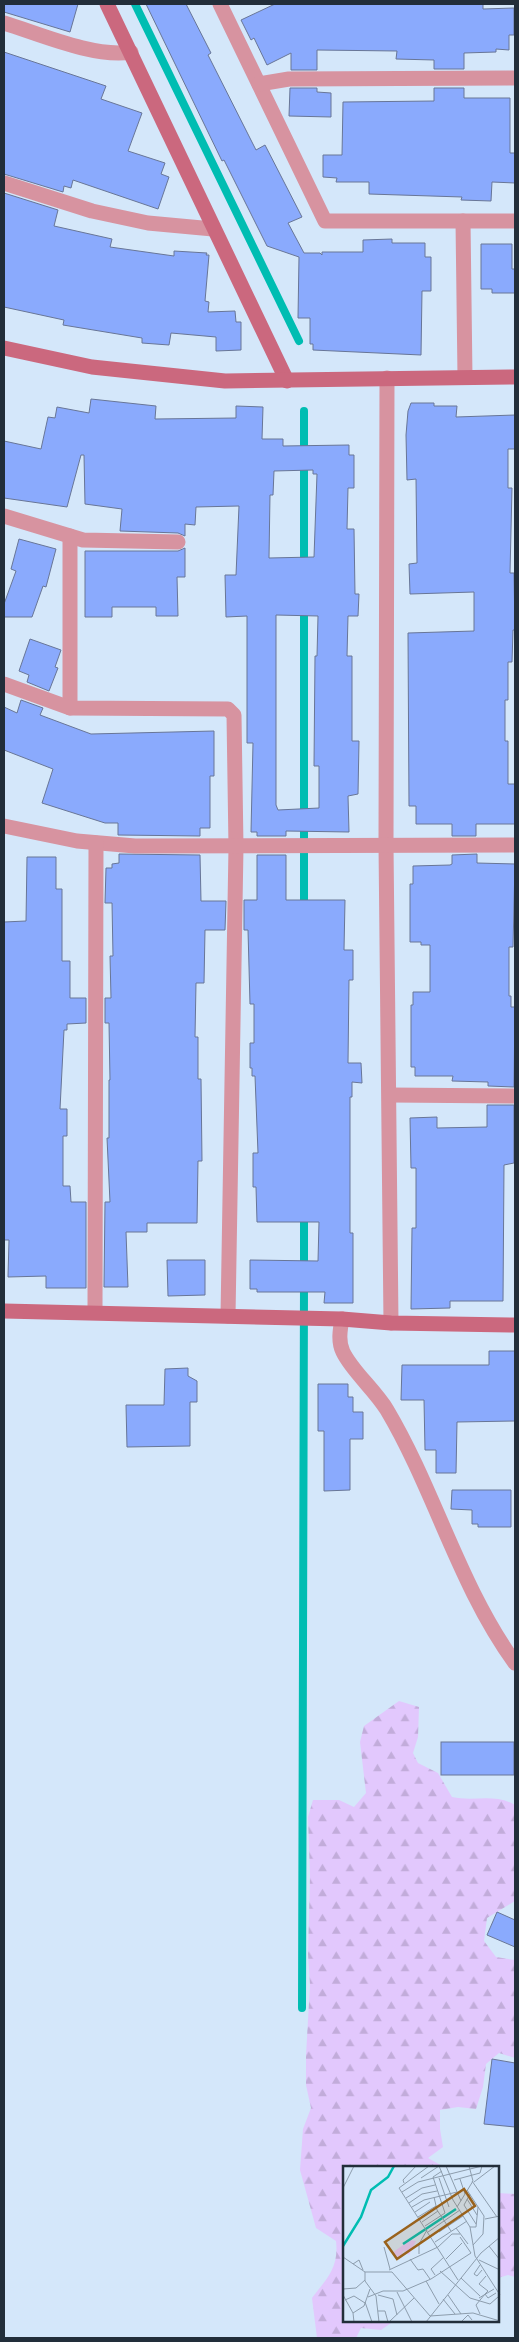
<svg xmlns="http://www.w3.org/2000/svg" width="519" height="2342" font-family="Helvetica,sans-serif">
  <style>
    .forest { fill: url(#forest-firs) }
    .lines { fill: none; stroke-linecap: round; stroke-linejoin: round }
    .stream { stroke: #00bdb2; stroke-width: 8 }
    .building { fill: #8aaafd; stroke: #687697; fill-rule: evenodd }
    .street { stroke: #d793a0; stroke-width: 15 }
    .secondary { stroke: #cb687e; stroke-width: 15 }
    .inset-river { fill: none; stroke: #00bdb2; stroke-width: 2.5 }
    .inset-road { fill: none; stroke: #8d9dad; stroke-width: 1 }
    .view { fill: #99621c; fill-opacity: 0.15; stroke: #99621c; stroke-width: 2.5 }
    .inset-edge { fill: none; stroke: #222e3a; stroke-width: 2.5 }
  </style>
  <defs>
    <pattern id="forest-firs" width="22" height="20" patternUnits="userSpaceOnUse" patternTransform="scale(1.25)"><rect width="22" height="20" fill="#e2c8fd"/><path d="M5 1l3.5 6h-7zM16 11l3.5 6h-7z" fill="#c2acda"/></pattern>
  </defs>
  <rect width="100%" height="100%" fill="#d4e7fa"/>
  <g class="forest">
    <path d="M399,1701L419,1707L418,1737L413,1753L418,1763L438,1773L452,1797C474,1802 495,1793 515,1805V1901L487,1918L484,1941L496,1957L515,1960V2058L499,2053L486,2064L483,2087L476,2109L458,2107L440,2110V2129L443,2147L428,2158L444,2167H344V2321H394L381,2330L361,2328L356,2338H317L312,2298C327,2278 339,2268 336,2241L316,2228L300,2170L303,2129L311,2108L306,2085V2055L310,1985L308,1954L310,1876L308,1817L313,1800H339L354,1807L366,1793L360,1742L364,1726Z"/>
    <path d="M498,2193L515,2194V2277L508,2275L498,2278Z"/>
  </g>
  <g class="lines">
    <g class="stream">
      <path d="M135,4L299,341"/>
      <path d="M304,566V411"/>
      <path d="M304,909V605"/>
      <path d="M304,1269V1213"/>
      <path d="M302,2008L304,1283"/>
    </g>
  </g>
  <g class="building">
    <path d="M4,4H78L70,32L4,12Z"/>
    <path d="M146,4H186L211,53L208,55L256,150L265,145L302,217L288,223L304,253H320L322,255V252H363V240L392,239V243H425V257H431V291H422L421,355L313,350V344H310V318H298L299,257L267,246L224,160L222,161Z"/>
    <path d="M275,4H483V9L514,8V35H509V50L496,49V52L464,53V69H434V60L396,59L397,51L317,50V70H291V53L267,65L254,38L251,40L241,20Z"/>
    <path d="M4,52L106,86L101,99L142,113L128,151L165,163L161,174L169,177L158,209L73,180L71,188L64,186L63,192L4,174Z"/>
    <path d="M290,88H317V92L331,93V117L289,116Z"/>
    <path d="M434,88H464V98H510V153H515V183L492,182L491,201L461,200L462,197L369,194V182H336L337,178L323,177V155H342L343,102L434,101Z"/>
    <path d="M4,193L58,210L54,226L112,239L110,247L174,256V251L207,253L206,255H209L205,301L209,302L208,312L235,311L236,322H241V350L216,351V337L171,333L169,345L142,343V338L63,325L64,320L4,307Z"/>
    <path d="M481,244H512V269H515V293H492V289H481Z"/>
    <path d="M91,399L156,406L155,419L236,418V406L263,407L262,439H283V446L349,445V455H354V488H348L347,529H354L355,594H359L358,616H348L347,656H352V741H359L358,794L348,796L349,832L286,831V836H257V832H251L253,743H247V616L226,617L225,575H236L239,506L196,507L195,525L185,524V536L178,533L120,531L122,509L85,504L84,455H81L67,507L4,498V441L41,449L48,417L55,418L57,407L89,413ZM313,470V474H317L314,557L269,558L270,495H273L274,471ZM276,615L318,616L317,656H315L314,766H319V808L278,810L276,805Z"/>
    <path d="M411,403H434V406H457L456,417L515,415V449H508V488H512L510,573H514L515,630H513L512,662H508V700H505V741H508V784H515V824H476V836H452V824H416V806H409L408,633L474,631V592L410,594L409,564L417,563L416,479L407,480L406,435L408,411Z"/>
    <path d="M19,539L56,549L46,587L43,586L32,617H4V604L16,571L11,569Z"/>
    <path d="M185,548V577H177L178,616H156V607H112V617H85V551H178Z"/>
    <path d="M30,639L61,650L55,667L58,668L49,691L27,682L29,675L19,671Z"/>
    <path d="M21,700L43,708L40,715L91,734L214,731V776H210V828H200V836L118,835V823H105L42,803L53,769L4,750V707L17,713Z"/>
    <path d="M119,854L200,855L201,901H226L225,930H205L204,983H196L195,1037H198V1079H201L202,1161H198L197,1223H147V1232H126L128,1287H104L105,1202H110L107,1138H109V1080H110L109,1023H105V998H111L110,956H113L112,903H105L106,868H112V864L119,863Z"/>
    <path d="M477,854V863L515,864L513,947H509V996H511V1007H515L514,1087L488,1086V1082L452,1081L453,1076H415V1067H411V1005H413V992H430V945H421V942H410V884H413V866L450,865L452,864V855Z"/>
    <path d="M257,855H286V900H345L344,950H353V980H349L348,1063H361L362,1083L352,1082V1097H350V1233H353V1303H324L325,1292H257V1289H250V1260L318,1261L319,1222H257L256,1187H253V1153H258L255,1076H252V1068H250V1043H254V1004H250L248,930H244V900H257Z"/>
    <path d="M27,857H56V889H62V961H70V998H86V1023L67,1024V1030H64L60,1109H67V1136H63V1186H70L71,1202H86V1288H46V1276L8,1277L9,1240H4V922L26,921Z"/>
    <path d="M487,1105H514V1163L504,1165L503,1301H450V1308L411,1309L412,1228H416V1168H411L410,1118L437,1117V1128L487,1127Z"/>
    <path d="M167,1260H205V1295L168,1296Z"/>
    <path d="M489,1351H515V1421L457,1422L456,1473H436V1450H425L424,1400H401L402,1365H489Z"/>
    <path d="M188,1368V1376L197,1381V1402H190V1446L127,1447L126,1405H164L165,1369Z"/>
    <path d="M318,1384H348V1397H353V1412H363V1439H350V1490L324,1491V1431H318Z"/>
    <path d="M452,1490H511V1527H478V1524H472V1510L451,1509Z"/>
    <rect x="441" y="1742" width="73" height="33"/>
    <path d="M497,1912L515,1920V1947L487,1935Z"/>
    <path d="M492,2059L515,2063V2127L484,2124Z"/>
  </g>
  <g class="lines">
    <g class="street">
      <path d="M220,4L325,221H515"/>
      <path d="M4,23C40,34 94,58 131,52"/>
      <path d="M259,84L289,79L515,78"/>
      <path d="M4,183L92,211L148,223L213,229"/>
      <path d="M463,221L465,377"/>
      <path d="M387,378L386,845L391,1323"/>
      <path d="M4,516L83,540L178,542"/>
      <path d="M70,536V708"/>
      <path d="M4,684L70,708L228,709L234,715L236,847L228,1316"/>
      <path d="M4,826L77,841L135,846L515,845"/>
      <path d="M390,1095L515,1096"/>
      <path d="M95,1312L96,843"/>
      <path d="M342,1319C340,1330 338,1342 343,1352C352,1371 375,1390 387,1410C435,1491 459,1586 515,1663"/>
    </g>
    <g class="secondary">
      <path d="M107,4L287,381"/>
      <path d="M4,348L92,367L225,381L515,377"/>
      <path d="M4,1311L342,1319L391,1323L515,1325"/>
    </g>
  </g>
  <g transform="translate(343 2166)">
    <rect width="156" height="156" fill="#d4e7fa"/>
    <path d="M67,74L73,75L66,89L60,85L59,92H56L49,87Z" fill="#e2c8fd"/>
    <path class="inset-river" d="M60,78L113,43M0,80L18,51L28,24L45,11L51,0"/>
    <path class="inset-road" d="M86,0L56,22L115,114M96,0L110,34L127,61L132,90L157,129M103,0L118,35M78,12L96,0M96,12L106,41M117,13L122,28M111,14L137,7L139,0M129,15L154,51M131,16L152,0M61,17L60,14L73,0M0,22L11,0M124,24L141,50L140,68L130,79M59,26L75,16L139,0M127,28L121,39L133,58M91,31L94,44L108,65M63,32L79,22L92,19M124,33L134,49M66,37L79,28L94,25M69,41L81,34L114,26M114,41L130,15L126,0M72,46L87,36M75,51L93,40M142,53L157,50M79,56L95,45M82,60L102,47L90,11L99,5M127,61H133L135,41M113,62L125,78M85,66L117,44M96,66L120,50M117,71L128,87M92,76L124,55M146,80L157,94M41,81L47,103M76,88V78L84,64M0,91L22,106H49L87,150L130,147L157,155M67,93L75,104L80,103L87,113M103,93L119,77M136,94L157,104M10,98L16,94L20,104M137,99L131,108L134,110L139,104M46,104L95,81L109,68H117M97,105L127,132L147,138L155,131M22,106V115L33,130L36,156M92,109L88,103L101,91M143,110L136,118L145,125L142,128L145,132L153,127M118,112L137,130M83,115L96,138M0,123L13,122L22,114M54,126L69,156M0,129L10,147L11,156M35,129L50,133L54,149M105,129L118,148M25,131L40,125H60L88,113L128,87M136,132L151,123M100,133L112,148M2,134L11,130L22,137M22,136L29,156M35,145H42L45,156M10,147L21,140L27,123M137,148L133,139L142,128M46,156L71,132M83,156L138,87L157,71M118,156L125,149L129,154"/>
    <path class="view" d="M121,23L132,40L54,93L42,76Z"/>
    <rect width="156" height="156" class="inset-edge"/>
  </g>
  <rect width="519" height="2342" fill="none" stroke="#222e3a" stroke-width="10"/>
</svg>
